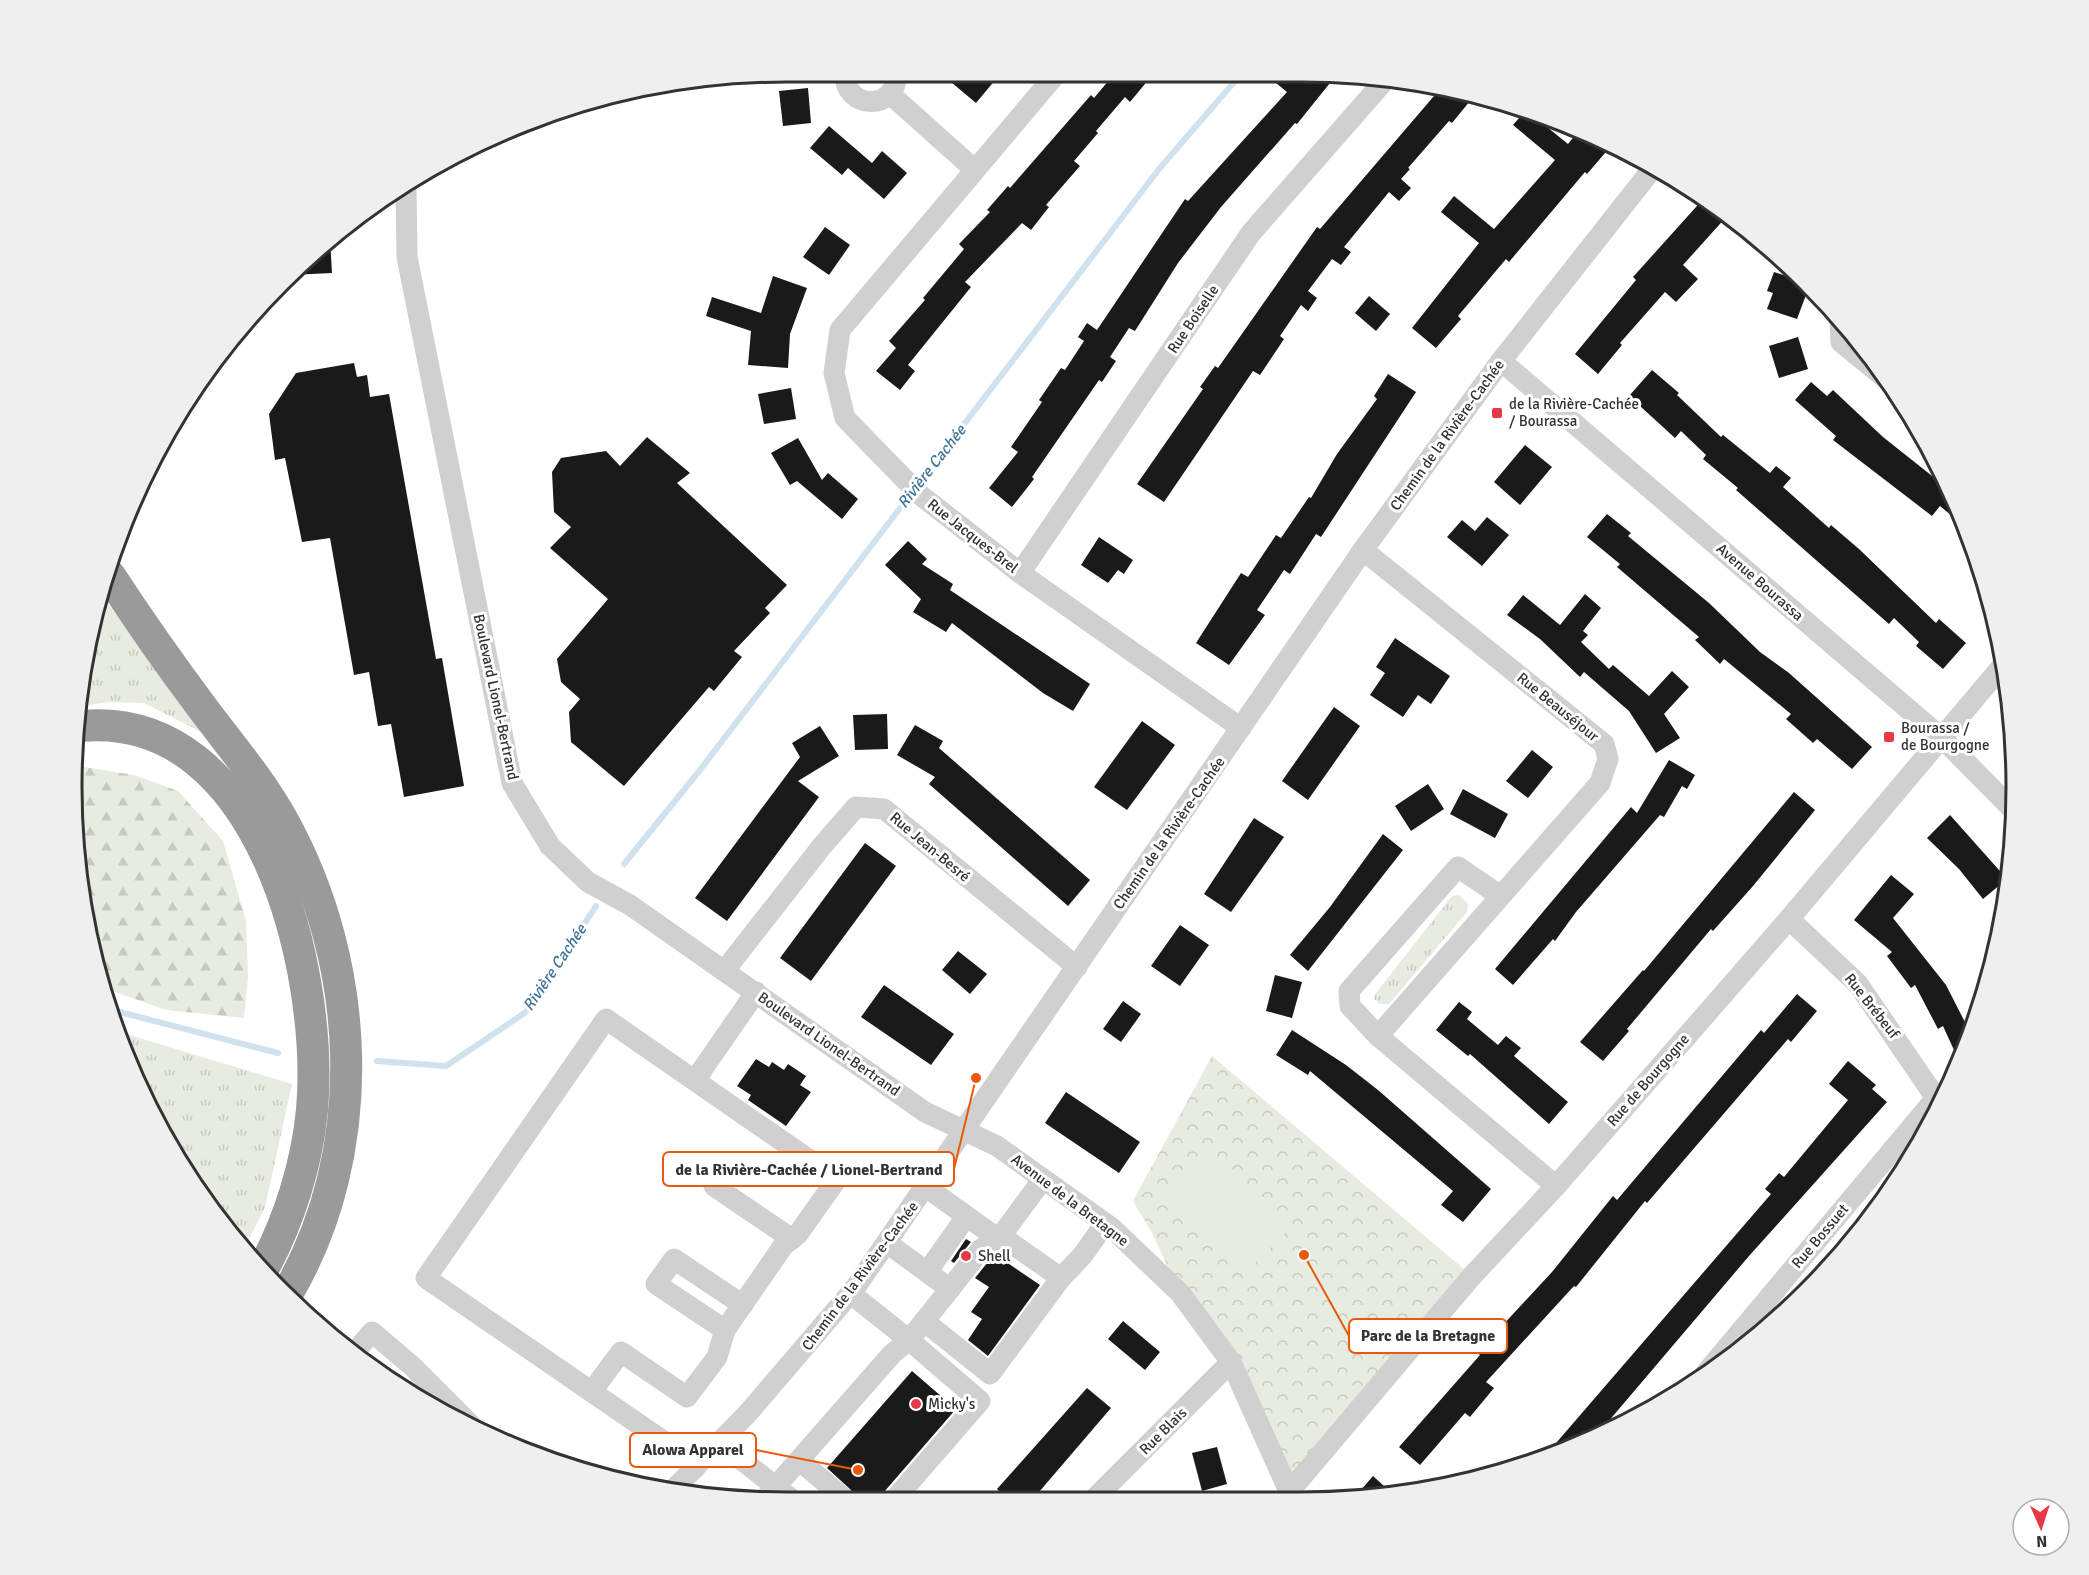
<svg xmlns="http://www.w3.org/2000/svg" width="2089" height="1575" font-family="Signika,sans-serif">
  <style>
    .grass { fill: url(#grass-tufts) }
    .forest { fill: url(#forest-firs) }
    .park { fill: url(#park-crowns) }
    .pitch { fill: #e6ecdf }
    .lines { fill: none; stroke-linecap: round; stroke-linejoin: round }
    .stream { stroke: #cfe2ee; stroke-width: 6 }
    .building { fill: #1a1a1a }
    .minor { stroke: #d0d0d0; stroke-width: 21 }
    .highway { stroke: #9a9a9a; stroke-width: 32 }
    .poi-dot { fill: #e63946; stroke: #fff; stroke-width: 2 }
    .labels { text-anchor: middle; stroke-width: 6; stroke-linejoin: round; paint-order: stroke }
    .street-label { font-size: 15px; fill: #333; stroke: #fff }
    .poi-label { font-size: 15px; fill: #333; stroke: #fff; text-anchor: start }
    .water-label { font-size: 16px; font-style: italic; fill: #3f7597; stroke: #fff }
    .rim { fill: none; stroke: #333; stroke-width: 3 }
    .leader { fill: none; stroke: #e8590c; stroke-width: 2 }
    .callout-dot { fill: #e8590c; stroke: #fff; stroke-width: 2 }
    .callout { fill: #fff; stroke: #e8590c; stroke-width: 2 }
    .callout-label { font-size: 16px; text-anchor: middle; font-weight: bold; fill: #333 }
  </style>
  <defs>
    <pattern id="grass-tufts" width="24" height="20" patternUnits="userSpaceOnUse" patternTransform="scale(1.5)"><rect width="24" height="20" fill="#e6ecdf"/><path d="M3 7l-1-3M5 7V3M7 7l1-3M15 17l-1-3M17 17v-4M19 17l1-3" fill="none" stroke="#c6cbc0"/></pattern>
    <pattern id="forest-firs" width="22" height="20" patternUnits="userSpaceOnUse" patternTransform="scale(1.5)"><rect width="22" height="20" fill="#e6ecdf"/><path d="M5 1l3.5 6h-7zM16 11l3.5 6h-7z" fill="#c6cbc0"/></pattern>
    <pattern id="park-crowns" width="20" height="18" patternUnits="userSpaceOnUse" patternTransform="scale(1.5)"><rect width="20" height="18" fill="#e6ecdf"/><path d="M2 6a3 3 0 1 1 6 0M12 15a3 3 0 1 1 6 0" fill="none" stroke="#c6cbc0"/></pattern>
  </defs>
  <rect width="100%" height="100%" fill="#fff"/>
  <g class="grass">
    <path d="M103,598L207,735L144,703L109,702L82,706L86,648Z"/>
    <path d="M1459,895L1468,904L1467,912L1389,1004C1382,1005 1379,1004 1374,999L1376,993L1452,896Z"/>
    <path d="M116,1031L292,1084L265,1207L244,1249L220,1223L168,1145Z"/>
  </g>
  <path class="forest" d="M78,766L134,775L178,791L223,841L246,921L248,977L244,1018L166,1010L104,988L74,835Z"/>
  <path class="park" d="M1212,1056L1472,1276L1289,1492L1231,1362L1180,1293L1152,1233L1133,1201Z"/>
  <path class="pitch" d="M1209,1154L1287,1231L1247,1271L1169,1194Z"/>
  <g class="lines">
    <g class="stream">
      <path d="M624,864L700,770L1159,169L1242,73"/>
      <path d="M108,1009L278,1053"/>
      <path d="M377,1061L446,1066L526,1012L596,906"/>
    </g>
  </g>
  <g class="building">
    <path d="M939,72H964L1001,73L976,103Z"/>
    <path d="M1115,73H1154L1130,102L1125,97L1096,131L1098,133L1074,161L1080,166L1046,205L1049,207L1031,230L1022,223L965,282L971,287L908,365L915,371L900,390L876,371L896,348L889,341L925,300L923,298L964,249L959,244L990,212L987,210L1008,186L1010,188L1091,95L1094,98Z"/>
    <path d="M1285,73H1338L1297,124L1295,123L1221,207L1178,263L1135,331L1129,328L1110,357L1116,361L1102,382L1099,380L1032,477L1034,479L1012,507L989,488L1018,452L1011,447L1042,402L1039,400L1061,368L1065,370L1084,341L1078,337L1087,323L1097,330L1185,199L1188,201L1287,92L1276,83Z"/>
    <path d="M808,88L811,123L783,126L779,91Z"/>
    <path d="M1440,89L1459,92L1470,101L1452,123L1449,121L1408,168L1410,169L1401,179L1411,188L1399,201L1389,192L1344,247L1351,252L1341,265L1332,259L1308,291L1317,298L1308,311L1301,305L1280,336L1284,339L1260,375L1253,371L1164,502L1137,484L1203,389L1200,387L1215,366L1218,368L1317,227L1320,229Z"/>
    <path d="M1526,110L1568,144L1580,129L1611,146L1587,174L1585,172L1509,262L1506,259L1458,316L1461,319L1436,348L1412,328L1479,243L1441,212L1454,196L1494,229L1555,160L1513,125Z"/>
    <path d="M829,126L872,163L882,151L907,173L884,199L848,168L842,175L810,148Z"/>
    <path d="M1705,197L1728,215L1683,265L1698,279L1676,302L1665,292L1620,343L1622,345L1598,374L1575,354L1636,280L1633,277Z"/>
    <path d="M825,227L850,245L829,275L803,257Z"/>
    <path d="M330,239L332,273L290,275L316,249Z"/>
    <path d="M1774,272L1804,282L1809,287L1797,319L1767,309L1773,293L1767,291Z"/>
    <path d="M773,276L807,288L790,334L788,368L748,365L751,331L706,316L712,297L761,313Z"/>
    <path d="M1369,296L1390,314L1376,331L1355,313Z"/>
    <path d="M1798,337L1808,369L1779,378L1769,346Z"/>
    <path d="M354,363L357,377L367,375L370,397L389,394L436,659L442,658L464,786L404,797L391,724L378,726L369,672L354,675L330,538L302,542L285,458L275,460L269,414L296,373Z"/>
    <path d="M1652,370L1679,393L1677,395L1721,437L1723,435L1770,473L1776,466L1791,478L1783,487L1829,528L1831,525L1859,549L1936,623L1939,619L1966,643L1943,669L1916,646L1919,642L1894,618L1889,624L1736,490L1738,488L1703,459L1706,455L1681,431L1675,438L1629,396Z"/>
    <path d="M1388,374L1416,392L1321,537L1316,534L1290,574L1284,570L1257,610L1265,615L1229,665L1196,643L1241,573L1248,577L1276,535L1281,538L1309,497L1311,498L1337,454L1377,399L1374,396Z"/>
    <path d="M1811,382L1827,396L1833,390L1883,437L1951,491L1964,526L1940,506L1932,516L1833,440L1836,436L1795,400Z"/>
    <path d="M791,388L796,419L764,424L758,394Z"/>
    <path d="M647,437L690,473L677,483L787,585L765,608L770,613L734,651L742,657L714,691L709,687L624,786L571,742L569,712L580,699L561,682L557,659L608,599L550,548L571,527L554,512L552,472L561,458L606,451L620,466Z"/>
    <path d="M798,438L822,480L828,473L858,499L842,519L797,481L790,485L771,453Z"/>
    <path d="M1525,445L1552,467L1520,505L1494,482Z"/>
    <path d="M1607,514L1631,533L1628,536L1709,603L1760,652L1789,673L1872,747L1852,769L1817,739L1813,743L1786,719L1791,714L1724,659L1720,664L1695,640L1699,637L1617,567L1620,564L1587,537Z"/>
    <path d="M1487,517L1509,535L1482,566L1447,537L1462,520L1475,531Z"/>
    <path d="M1099,537L1133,560L1124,574L1118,570L1108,583L1081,565Z"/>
    <path d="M908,541L927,559L922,564L953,584L950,590L1090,684L1073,711L1043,693L952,623L946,632L913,612L921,599L885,565Z"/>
    <path d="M1585,594L1601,608L1583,631L1588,635L1581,642L1609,669L1613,665L1649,696L1672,671L1689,687L1664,714L1680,738L1656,753L1629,711L1584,672L1580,677L1540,639L1507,615L1523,595L1560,625Z"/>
    <path d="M1395,638L1450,676L1431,704L1418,695L1403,717L1370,695L1385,673L1376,667Z"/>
    <path d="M1334,707L1360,726L1308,800L1282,781Z"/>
    <path d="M887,714L888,749L855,750L853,715Z"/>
    <path d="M1142,721L1175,745L1127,810L1094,787Z"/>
    <path d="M915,725L943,741L939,748L1090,880L1068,906L929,784L935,777L897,755Z"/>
    <path d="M820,726L839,756L798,781L819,797L727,921L695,898L800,757L792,743Z"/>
    <path d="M1532,750L1553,767L1528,798L1506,781Z"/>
    <path d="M1669,760L1695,775L1687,789L1682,786L1664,817L1660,815L1576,912L1555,941L1553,939L1513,985L1495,969L1631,807L1637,813Z"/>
    <path d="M1428,784L1444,809L1411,831L1395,806Z"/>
    <path d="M1463,789L1508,814L1495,838L1450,814Z"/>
    <path d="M1794,792L1815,810L1753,886L1713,931L1711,929L1627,1029L1629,1031L1603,1061L1580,1042L1643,970L1644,971Z"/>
    <path d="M1950,815L2007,879L1983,899L1959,869L1927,838Z"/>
    <path d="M1254,818L1284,837L1231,912L1204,894Z"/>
    <path d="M1383,834L1403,850L1308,971L1290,955L1330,907Z"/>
    <path d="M865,843L896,866L811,981L780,958Z"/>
    <path d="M1891,875L1914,894L1893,918L1946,985L1971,1034L1959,1061L1943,1026L1938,1029L1915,985L1911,988L1887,956L1892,952L1854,920Z"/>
    <path d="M1180,925L1209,945L1180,986L1151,966Z"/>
    <path d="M958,951L987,974L970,994L942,970Z"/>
    <path d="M1275,975L1302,982L1292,1018L1266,1011Z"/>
    <path d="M884,985L954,1034L931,1065L861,1017Z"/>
    <path d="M1797,994L1817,1011L1791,1042L1788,1039L1647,1203L1645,1201L1576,1287L1574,1286L1486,1382L1494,1388L1470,1417L1465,1413L1420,1465L1399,1447L1480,1355L1477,1353L1552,1272L1613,1196L1617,1200L1761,1030L1764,1033Z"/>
    <path d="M1123,1001L1141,1014L1121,1042L1103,1029Z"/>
    <path d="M1459,1002L1472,1012L1467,1019L1498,1045L1506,1036L1521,1048L1514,1056L1568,1102L1549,1124L1470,1054L1468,1056L1436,1030Z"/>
    <path d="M1292,1030L1346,1065L1378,1090L1491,1189L1463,1222L1441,1205L1453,1191L1310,1071L1308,1075L1276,1055Z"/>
    <path d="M756,1059L769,1067L772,1062L784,1070L788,1064L806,1076L800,1085L811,1092L786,1126L748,1100L751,1095L737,1086Z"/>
    <path d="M1848,1061L1876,1085L1872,1089L1887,1102L1749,1256L1596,1436L1575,1449L1544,1457L1771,1194L1765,1189L1779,1173L1784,1177L1848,1100L1829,1084Z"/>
    <path d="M1066,1092L1140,1142L1119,1173L1045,1123Z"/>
    <path d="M966,1239L971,1242L954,1263L951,1261Z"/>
    <path d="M992,1257L1004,1265L1006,1262L1040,1285L988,1356L968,1340L982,1319L971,1312L989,1287L975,1278Z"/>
    <path d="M1123,1321L1160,1352L1145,1370L1108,1339Z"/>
    <path d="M912,1371L956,1409L884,1492L882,1500L863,1501L827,1468Z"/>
    <path d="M1087,1388L1111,1408L1033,1499L1009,1500L997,1489Z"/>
    <path d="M1217,1447L1227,1484L1202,1491L1192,1453Z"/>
    <path d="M1373,1476L1396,1497H1355Z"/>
  </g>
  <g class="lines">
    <g class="minor">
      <path d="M845,72C843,110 897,113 897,72"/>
      <path d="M1057,73L840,330L834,373L845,418L919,494L1020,573L1241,728"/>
      <path d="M890,94L975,170"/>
      <path d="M406,185L407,257L512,783L550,846L588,882L630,905L925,1112L997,1146L1112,1228L1180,1293L1231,1362L1292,1498"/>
      <path d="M1840,321L1841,342L1885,378"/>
      <path d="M1501,361L1942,738L2013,810"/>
      <path d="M1363,550L1604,744L1608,759L1600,783L1378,1036"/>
      <path d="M1020,573L1251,233L1385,80"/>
      <path d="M1499,895L1458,867L1349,991L1350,1006L1378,1036L1556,1186"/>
      <path d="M1789,919L1858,984L1936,1098L1939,1106"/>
      <path d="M725,970L822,846L856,807L884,809L1077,967"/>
      <path d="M695,1080L756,992"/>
      <path d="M714,1186L792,1239"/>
      <path d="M926,1187L990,1233L1001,1236L1043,1179"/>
      <path d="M887,1243L927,1272L966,1217"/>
      <path d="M1061,1278L1082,1256L1105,1224"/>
      <path d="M850,1293L909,1340L950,1289L927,1272"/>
      <path d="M924,1321L990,1374L1061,1278L1001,1236L981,1249L950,1289"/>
      <path d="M725,1330L656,1284L674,1259L743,1305"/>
      <path d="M354,1353L372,1332L412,1366L472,1426"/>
      <path d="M1705,1374L1936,1098"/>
      <path d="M592,1391L621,1352L687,1397L717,1357L725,1330L783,1246L798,1234L837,1179L606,1019L426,1278L669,1445L695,1468"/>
      <path d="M720,1443L794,1501"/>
      <path d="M799,1460L847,1501"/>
      <path d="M675,1488L748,1413L855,1288L1363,550L1501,361L1653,168"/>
      <path d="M1289,1492L1472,1276L1556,1186L1789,919L2003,665"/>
      <path d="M1094,1499L1231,1362"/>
      <path d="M763,1501L892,1354L909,1340L980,1401L894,1500"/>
    </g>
    <g class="highway">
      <path d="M110,576C140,622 171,666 204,710C231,746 261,781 283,821C362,964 371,1151 287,1294"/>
      <path d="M81,726C262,709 324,973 312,1110C307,1164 289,1221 263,1269"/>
    </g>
  </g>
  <g class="poi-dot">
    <rect x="1491" y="407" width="12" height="12" rx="3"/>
    <rect x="1883" y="731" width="12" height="12" rx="3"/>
    <circle cx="966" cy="1256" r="6"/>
    <circle cx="916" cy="1404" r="6"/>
  </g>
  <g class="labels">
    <g class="street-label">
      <text transform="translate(1193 319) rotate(-56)" y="5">Rue Boiselle</text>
      <text transform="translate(1447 435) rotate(-54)" y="5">Chemin de la Rivière-Cachée</text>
      <text transform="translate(973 536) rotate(38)" y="5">Rue Jacques-Brel</text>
      <text transform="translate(1760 582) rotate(41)" y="5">Avenue Bourassa</text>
      <text transform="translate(496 697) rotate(78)" y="5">Boulevard Lionel-Bertrand</text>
      <text transform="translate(1558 707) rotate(39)" y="5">Rue Beauséjour</text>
      <text transform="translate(1169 833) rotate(-55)" y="5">Chemin de la Rivière-Cachée</text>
      <text transform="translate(930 847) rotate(40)" y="5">Rue Jean-Besré</text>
      <text transform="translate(1872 1006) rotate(52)" y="5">Rue Brébeuf</text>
      <text transform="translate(829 1044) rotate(35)" y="5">Boulevard Lionel-Bertrand</text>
      <text transform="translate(1648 1080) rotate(-49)" y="5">Rue de Bourgogne</text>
      <text transform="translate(1070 1200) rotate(37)" y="5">Avenue de la Bretagne</text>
      <text transform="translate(1820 1236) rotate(-50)" y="5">Rue Bossuet</text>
      <text transform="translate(860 1276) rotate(-53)" y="5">Chemin de la Rivière-Cachée</text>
      <text transform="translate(1163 1431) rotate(-45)" y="5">Rue Blais</text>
    </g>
    <g class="poi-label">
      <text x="1509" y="409">de la Rivière-Cachée<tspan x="1509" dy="17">/ Bourassa</tspan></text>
      <text x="1901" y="733">Bourassa /<tspan x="1901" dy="17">de Bourgogne</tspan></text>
      <text x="978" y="1261">Shell</text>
      <text x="928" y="1409">Micky's</text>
    </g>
    <g class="water-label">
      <text transform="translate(931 466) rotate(-52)" y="6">Rivière Cachée</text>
      <text transform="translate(554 967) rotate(-56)" y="6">Rivière Cachée</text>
    </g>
  </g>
  <path d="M0 0H2089V1575H0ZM787 82H1301A705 705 0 0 1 2006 787V787A705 705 0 0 1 1301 1492H787A705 705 0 0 1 82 787V787A705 705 0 0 1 787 82Z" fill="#efefef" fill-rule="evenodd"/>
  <path class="rim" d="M787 82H1301A705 705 0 0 1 2006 787V787A705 705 0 0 1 1301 1492H787A705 705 0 0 1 82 787V787A705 705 0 0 1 787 82Z"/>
  <path class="leader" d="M976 1078L954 1169M1304 1255L1349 1336M858 1470L756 1450"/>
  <g class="callout-dot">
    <circle cx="976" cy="1078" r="6"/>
    <circle cx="1304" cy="1255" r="6"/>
    <circle cx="858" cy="1470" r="6"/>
  </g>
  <g class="callout">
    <rect x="663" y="1152" width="291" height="34" rx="6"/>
    <rect x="1349" y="1319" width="158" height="34" rx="6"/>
    <rect x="630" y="1433" width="126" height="34" rx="6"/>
  </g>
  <g class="callout-label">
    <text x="809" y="1175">de la Rivière-Cachée / Lionel-Bertrand</text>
    <text x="1428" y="1341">Parc de la Bretagne</text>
    <text x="693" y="1455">Alowa Apparel</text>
  </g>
  <g transform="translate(2041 1527) rotate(177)"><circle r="28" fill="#ffffff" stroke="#adadad" stroke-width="1.5"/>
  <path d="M0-4.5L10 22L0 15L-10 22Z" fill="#e63946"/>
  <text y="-9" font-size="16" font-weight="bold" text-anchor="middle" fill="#333333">N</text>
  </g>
</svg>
